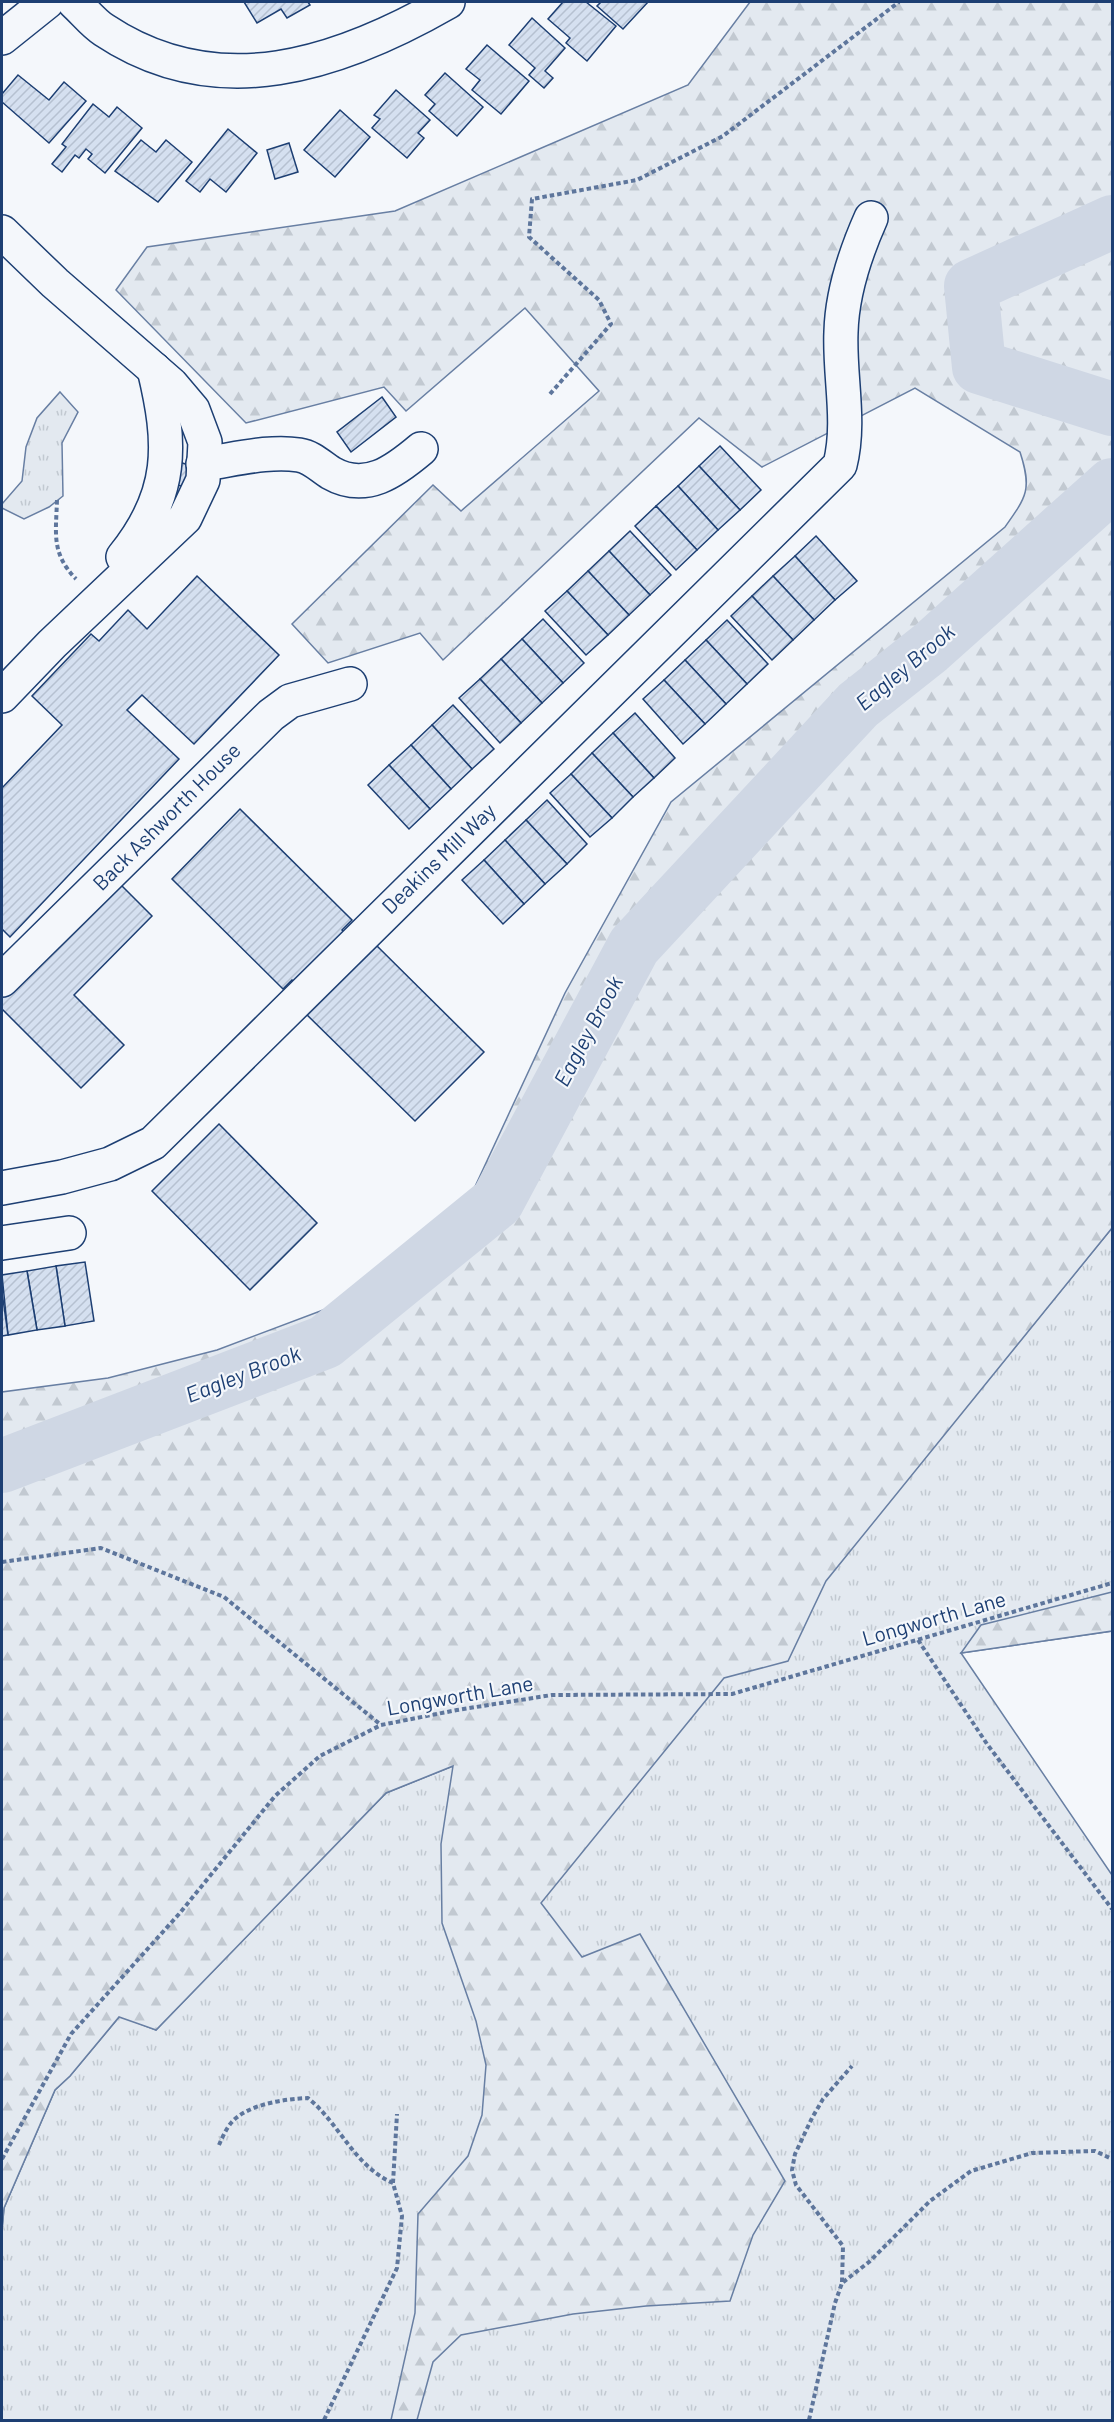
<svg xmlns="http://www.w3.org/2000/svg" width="1114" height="2422" font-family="Barlow,sans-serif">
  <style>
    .grass { fill: url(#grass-tufts); stroke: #687fa3; stroke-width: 1.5 }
    .forest { fill: url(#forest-firs); stroke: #687fa3; stroke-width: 1.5 }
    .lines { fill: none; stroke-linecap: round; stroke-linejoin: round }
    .river { stroke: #cfd7e4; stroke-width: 54 }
    .building { fill: url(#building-hatch); stroke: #1d3f73; stroke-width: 1.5 }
    .minor-casing { stroke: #1d3f73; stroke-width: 36 }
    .path { stroke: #5e769c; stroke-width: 4; stroke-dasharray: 4.5 3; stroke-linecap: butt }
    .minor { stroke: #f4f7fb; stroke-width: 33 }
    .labels { text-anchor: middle; stroke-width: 4.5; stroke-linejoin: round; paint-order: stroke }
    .street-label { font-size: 21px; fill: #1d3f73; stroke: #f4f7fb }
    .water-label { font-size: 22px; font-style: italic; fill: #1d3f73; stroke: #f4f7fb }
  </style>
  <defs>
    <pattern id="grass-tufts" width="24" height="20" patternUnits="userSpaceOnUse" patternTransform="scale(1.5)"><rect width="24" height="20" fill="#e3e9f0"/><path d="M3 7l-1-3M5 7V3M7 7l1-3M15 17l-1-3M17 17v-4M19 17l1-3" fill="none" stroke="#c2c9d1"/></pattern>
    <pattern id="forest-firs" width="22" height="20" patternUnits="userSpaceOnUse" patternTransform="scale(1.5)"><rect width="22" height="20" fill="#e3e9f0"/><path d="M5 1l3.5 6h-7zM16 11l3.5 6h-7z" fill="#c2c9d1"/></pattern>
    <pattern id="building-hatch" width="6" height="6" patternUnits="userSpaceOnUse" patternTransform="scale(1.5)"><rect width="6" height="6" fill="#d5e0f0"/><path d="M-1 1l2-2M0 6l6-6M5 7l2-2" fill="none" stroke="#b6c1d1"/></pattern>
  </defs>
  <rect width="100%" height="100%" fill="#f4f7fb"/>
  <g class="grass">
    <path d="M60,392L78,412L62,443L63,496L49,507L24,519L2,508V504L22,481L26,447L37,418Z"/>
    <path d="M1112,1228V1631L961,1653L1112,1875V2420H2V2230L4,2208L55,2090L70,2076L120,2016L156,2030L386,1793L797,1628L810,1591L988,1380Z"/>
  </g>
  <g class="forest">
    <path d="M750,2H1112V1228L826,1581L788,1661L724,1678L541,1903L582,1957L640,1934L785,2181L753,2235L730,2301L646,2306L573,2314L461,2335L433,2362L417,2420H391L415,2313L418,2214L468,2156L482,2115L486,2065L476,2021L442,1923L441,1844L453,1766L386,1793L156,2030L119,2017L70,2076L55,2090L4,2208L2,2230V1392L108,1378L217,1350L347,1301L472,1193L565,993L671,802L1005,527C1027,496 1032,489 1020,452L915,388L762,467L699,418L443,660L420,633L328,663L292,624L433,485L461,511L599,391L525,308L406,411L384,387L246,423L116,290L147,247L395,211L688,85Z"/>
    <path d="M1112,1592V1631L961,1653L981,1625Z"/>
  </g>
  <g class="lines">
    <g class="river">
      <path d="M1112,222L971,286L979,367L1112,409"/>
      <path d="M2,1466L325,1342L497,1202L634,946L858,705L930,648L1112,485"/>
    </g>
  </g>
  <g class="building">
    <path d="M244,2H308L310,5L287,18L281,9L257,23Z"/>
    <path d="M563,2H586L616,26L587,61L566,43L570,38L548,19Z"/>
    <path d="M601,2H648L623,29L597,6Z"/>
    <path d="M532,18L565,48L545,71L553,78L544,88L529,75L535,68L509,45Z"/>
    <path d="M487,45L529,81L501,114L472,90L480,80L466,69Z"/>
    <path d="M445,73L483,107L457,136L429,111L435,104L425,95Z"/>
    <path d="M18,75L49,100L64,82L86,101L49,143L2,102V94Z"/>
    <path d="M396,90L430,120L418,133L424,138L407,158L372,128L380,119L374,115Z"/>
    <path d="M93,104L109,117L117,107L142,128L105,173L88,159L92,154L86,149L79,158L75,155L62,172L52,164L66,147L62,144Z"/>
    <path d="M340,110L370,137L335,177L304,150Z"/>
    <path d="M228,129L257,153L226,192L210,179L200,192L186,181Z"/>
    <path d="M141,140L156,152L166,140L192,162L158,202L115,171Z"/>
    <path d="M289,143L298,172L275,179L267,150Z"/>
    <path d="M382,397L396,417L351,452L337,432Z"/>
    <path d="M720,446L761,490L740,510L699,466Z"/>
    <path d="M176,461L192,466L187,487L170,484Z"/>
    <path d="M699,466L740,510L718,530L678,486Z"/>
    <path d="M678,486L718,530L697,550L656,506Z"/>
    <path d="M656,506L697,550L676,570L635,526Z"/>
    <path d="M630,531L671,575L650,595L609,551Z"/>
    <path d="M816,536L857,581L835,600L795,556Z"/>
    <path d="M609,551L650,595L629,615L588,571Z"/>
    <path d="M795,556L835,600L814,620L773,576Z"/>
    <path d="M588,571L629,615L608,635L567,591Z"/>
    <path d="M197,576L279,655L194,744L142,695L127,710L179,759L10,937L2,929V788L62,725L32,696L91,634L99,641L128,610L147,629Z"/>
    <path d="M773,576L814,620L793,640L752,596Z"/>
    <path d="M567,591L608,635L586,655L545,611Z"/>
    <path d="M752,596L793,640L772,660L731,616Z"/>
    <path d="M543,619L584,663L563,683L522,639Z"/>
    <path d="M727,620L768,664L747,684L706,640Z"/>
    <path d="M522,639L563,683L542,703L501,659Z"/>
    <path d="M706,640L747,684L726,704L685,660Z"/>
    <path d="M501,659L542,703L521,723L480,679Z"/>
    <path d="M685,660L726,704L705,724L664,680Z"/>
    <path d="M480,679L521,723L500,743L459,698Z"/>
    <path d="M664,680L705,724L683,744L643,699Z"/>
    <path d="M453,705L494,749L472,769L432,725Z"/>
    <path d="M635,713L675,758L654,778L613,733Z"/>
    <path d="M432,725L472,769L451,789L411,745Z"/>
    <path d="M613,733L654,778L633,797L592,753Z"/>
    <path d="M411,745L451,789L430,809L389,765Z"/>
    <path d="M592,753L633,797L612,818L571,774Z"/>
    <path d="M389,765L430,809L409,829L368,785Z"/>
    <path d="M571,774L612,818L590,837L550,793Z"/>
    <path d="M547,800L587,844L567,864L526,820Z"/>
    <path d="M240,809L352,920L342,930L354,942L305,991L292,980L283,989L172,879Z"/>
    <path d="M526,820L567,864L545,884L505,840Z"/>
    <path d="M505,840L545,884L524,904L484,860Z"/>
    <path d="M484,860L524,904L503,924L462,880Z"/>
    <path d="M116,880L152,916L74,995L124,1045L81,1088L2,1009V995Z"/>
    <path d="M375,944L484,1052L415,1121L303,1011Z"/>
    <path d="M219,1124L317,1223L250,1290L152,1191Z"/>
    <path d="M85,1262L94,1321L65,1326L56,1266Z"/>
    <path d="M56,1266L65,1326L37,1330L27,1271Z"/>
    <path d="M27,1271L37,1330L8,1335L2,1275Z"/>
    <path d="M2,1292L8,1335L2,1336Z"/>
  </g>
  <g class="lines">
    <defs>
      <g id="minor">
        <path d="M74,2C84,11 93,23 104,30C218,106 340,64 448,2"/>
        <path d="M2,38L47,2"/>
        <path d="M2,232L55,283L171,384L193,410L205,442L203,480L185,518L52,644L2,696"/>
        <path d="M203,464C233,460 269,450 299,455C312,457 321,467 331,473C366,493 395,471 421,449"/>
        <path d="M123,557C174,494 172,444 154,369"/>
        <path d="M2,980L271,715L290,701L350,684"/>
        <path d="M2,1188L62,1177L110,1164L153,1143L840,465C851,421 839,376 841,332C842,292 855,254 871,218"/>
        <path d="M2,1243L69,1233"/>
      </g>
    </defs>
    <use href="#minor" class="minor-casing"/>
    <g class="path">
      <path d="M550,394L611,324L599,300L529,237L532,199L637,180L723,136L899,2"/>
      <path d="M57,500C56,534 51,553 76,579"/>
      <path d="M2,1562L101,1548L224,1597L381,1725"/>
      <path d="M918,1640L987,1744L1112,1909"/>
      <path d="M219,2145C222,2138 226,2129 231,2123C247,2104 285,2099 308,2098C340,2124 354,2166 393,2183"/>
      <path d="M2,2159L71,2034L179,1914L275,1796L320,1756L381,1725L457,1710L552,1695L732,1694L1112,1583"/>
      <path d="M842,2282L843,2246L796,2185L792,2170L795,2154L812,2118L823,2099L852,2066"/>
      <path d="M324,2420L397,2268L402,2216L393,2183L397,2114"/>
      <path d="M809,2420L835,2303L842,2283L869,2262L930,2201L971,2171L1032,2153L1095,2151L1112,2159"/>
    </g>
    <use href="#minor" class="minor"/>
  </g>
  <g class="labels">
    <g class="street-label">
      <text transform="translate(167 817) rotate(-45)" y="7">Back Ashworth House</text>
      <text transform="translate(439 859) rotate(-44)" y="7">Deakins Mill Way</text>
      <text transform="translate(934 1619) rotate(-16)" y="7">Longworth Lane</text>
      <text transform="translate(460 1696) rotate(-10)" y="7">Longworth Lane</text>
    </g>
    <g class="water-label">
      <text transform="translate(905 667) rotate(-40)" y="8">Eagley Brook</text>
      <text transform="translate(588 1031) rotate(-62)" y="8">Eagley Brook</text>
      <text transform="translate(243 1374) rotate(-21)" y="8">Eagley Brook</text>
    </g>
  </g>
  <rect width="1114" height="2422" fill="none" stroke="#1d3f73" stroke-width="6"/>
</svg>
